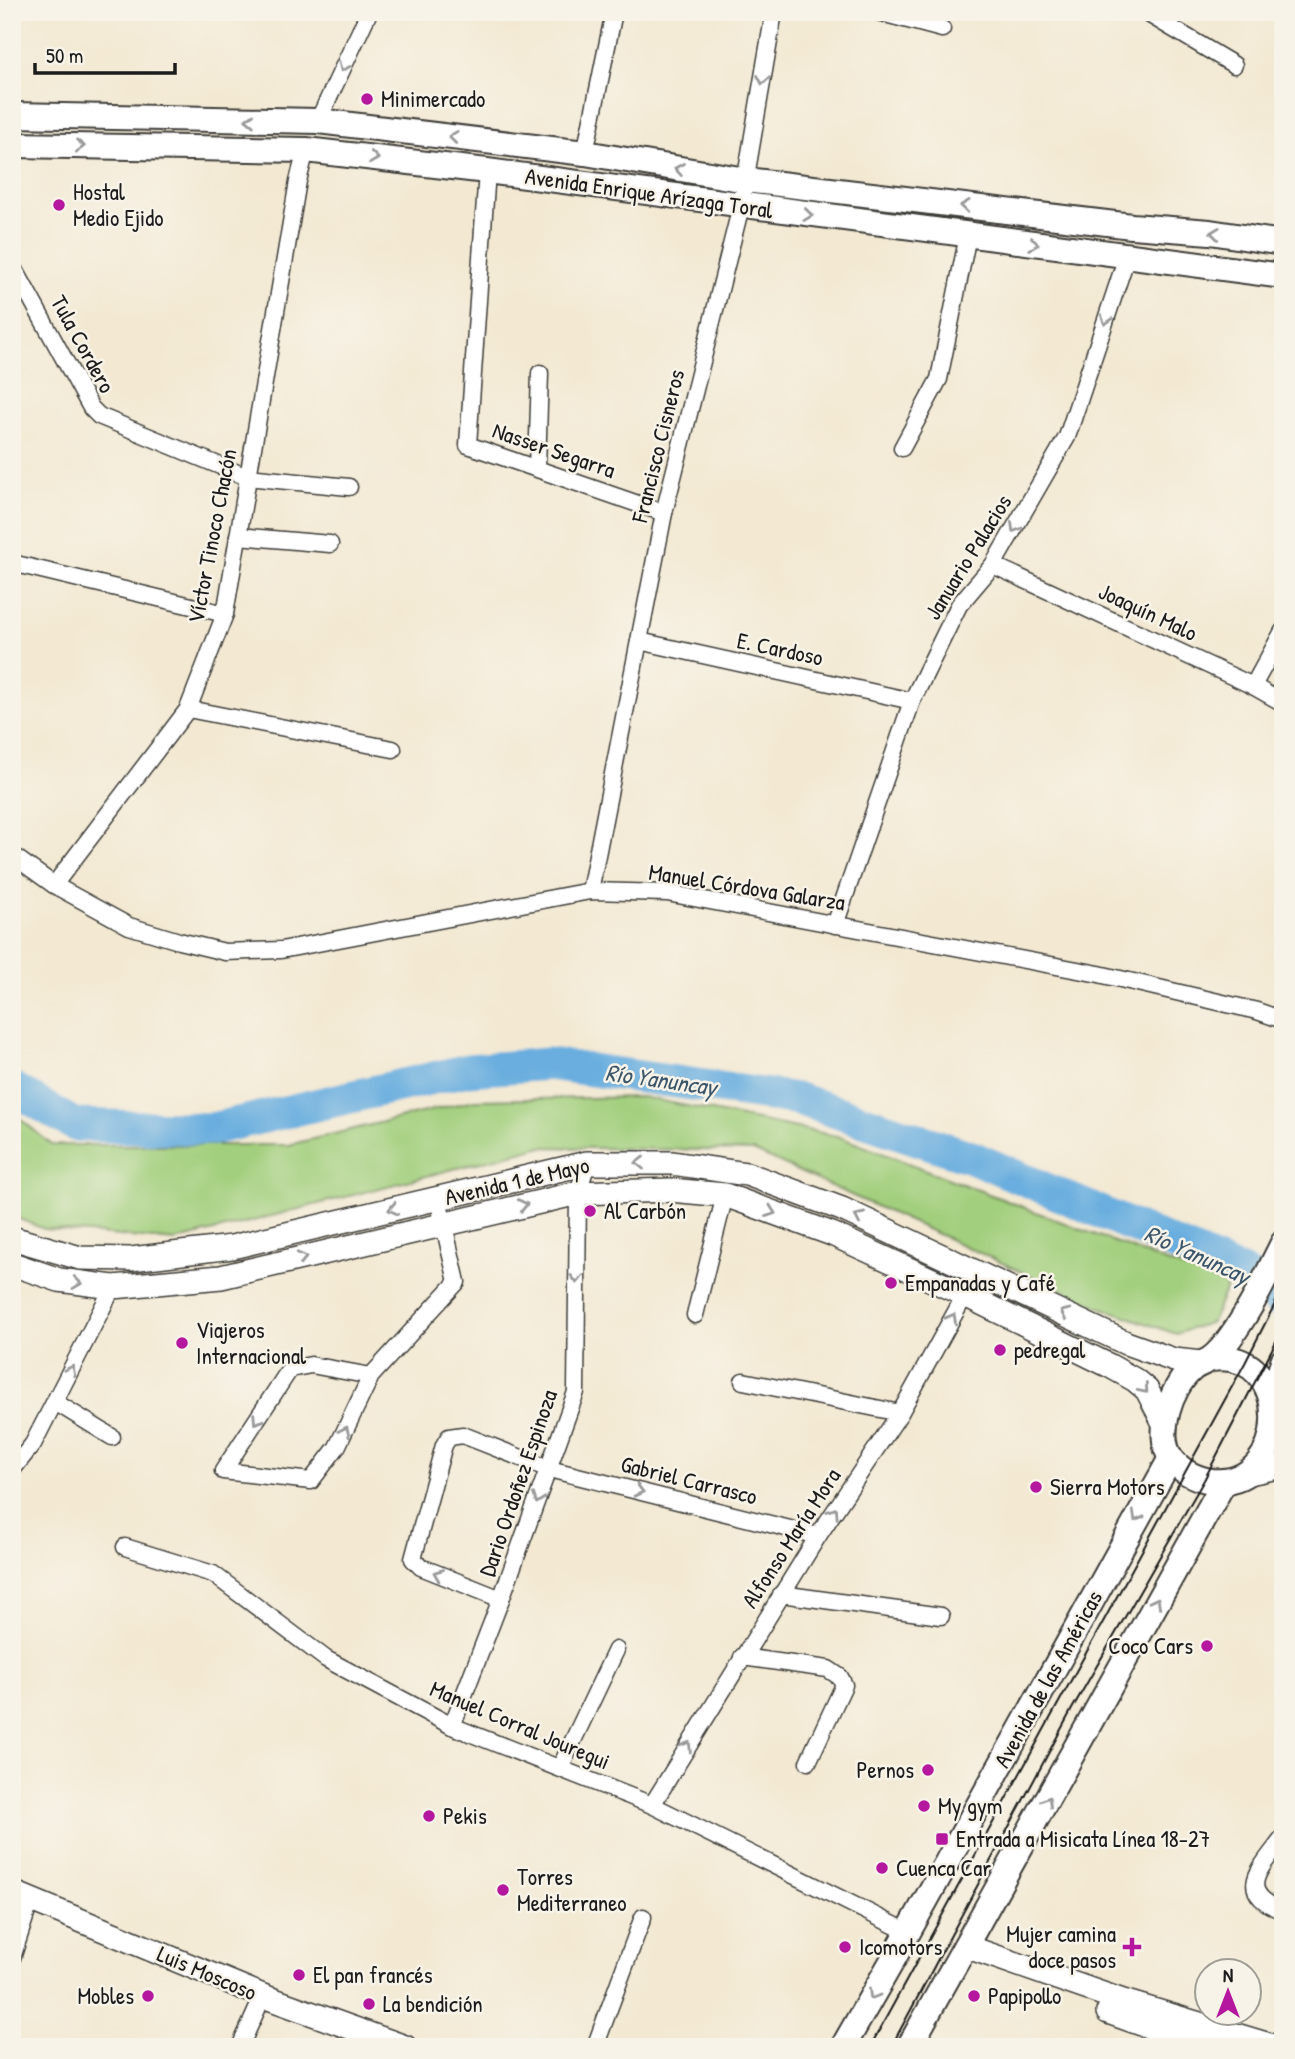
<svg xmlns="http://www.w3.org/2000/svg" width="1295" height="2059" font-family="'Patrick Hand',sans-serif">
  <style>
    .park { fill: #a2cf7d; stroke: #5f764c; stroke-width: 2 }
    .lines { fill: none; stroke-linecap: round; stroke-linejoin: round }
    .river { stroke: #69aedf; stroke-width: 33 }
    .street-casing { stroke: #3c3b37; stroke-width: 19 }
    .secondary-casing { stroke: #3c3b37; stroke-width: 26 }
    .primary-casing { stroke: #3c3b37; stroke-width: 28 }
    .street { stroke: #fff; stroke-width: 16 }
    .secondary { stroke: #fff; stroke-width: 23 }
    .primary { stroke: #fff; stroke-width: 24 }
    .tram { stroke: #1c1c1c; stroke-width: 2 }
    .oneway { stroke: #999 }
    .poi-dot { fill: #b5179e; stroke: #f7f3e8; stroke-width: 2.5 }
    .labels { text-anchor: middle; stroke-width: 5; stroke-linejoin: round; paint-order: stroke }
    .poi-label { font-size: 23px; fill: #1c1c1c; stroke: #f7f3e8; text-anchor: start }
    .street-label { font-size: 23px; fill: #1c1c1c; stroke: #f7f3e8 }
    .water-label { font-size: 24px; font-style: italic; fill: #3b566a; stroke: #f7f3e8 }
  </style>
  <rect width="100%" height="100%" fill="#f7f3e8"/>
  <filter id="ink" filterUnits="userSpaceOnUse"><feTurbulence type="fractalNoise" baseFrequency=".0143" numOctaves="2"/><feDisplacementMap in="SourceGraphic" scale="14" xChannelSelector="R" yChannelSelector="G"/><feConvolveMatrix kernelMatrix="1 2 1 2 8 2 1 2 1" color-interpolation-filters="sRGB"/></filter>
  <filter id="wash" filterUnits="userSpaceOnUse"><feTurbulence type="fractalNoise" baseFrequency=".00686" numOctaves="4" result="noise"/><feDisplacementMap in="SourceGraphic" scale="28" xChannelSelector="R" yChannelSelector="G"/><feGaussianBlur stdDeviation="1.57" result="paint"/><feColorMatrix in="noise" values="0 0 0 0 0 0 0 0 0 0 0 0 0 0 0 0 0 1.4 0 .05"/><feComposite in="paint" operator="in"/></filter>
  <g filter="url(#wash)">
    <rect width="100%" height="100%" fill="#f3e9d3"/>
    <path class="park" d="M642,1097L837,1136L1227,1285L1212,1322L1176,1334L1100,1307L753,1151L539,1147L175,1241L44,1229L12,1216V1112L52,1145H288L474,1100Z"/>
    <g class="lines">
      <path class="river" d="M12,1088L75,1125L211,1129L468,1070L548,1064L798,1099L974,1158L1253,1278L1283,1304"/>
    </g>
  </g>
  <g filter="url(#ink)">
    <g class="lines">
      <defs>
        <g id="street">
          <path d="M878,12L942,29"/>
          <path d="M1145,12L1234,65"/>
          <path d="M318,121L369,12"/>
          <path d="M585,153L614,12"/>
          <path d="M487,171L468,445L664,513"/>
          <path d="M12,264L91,408L99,416L247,477L349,487"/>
          <path d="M902,448L939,379L968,235"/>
          <path d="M537,468L540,373"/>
          <path d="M238,536L330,544"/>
          <path d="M12,563L225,614"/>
          <path d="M993,565L1253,686L1283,703"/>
          <path d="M639,641L912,701"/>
          <path d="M1253,686L1283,631"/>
          <path d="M188,709L393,749"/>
          <path d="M12,855L54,885L129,926L179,941L225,952L281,950L590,891L667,893L1099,974L1257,1011L1283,1020"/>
          <path d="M54,885L188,709L225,614L298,181L306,150"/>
          <path d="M590,891L664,513L741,206L774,12"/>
          <path d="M835,925L912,701L959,605L993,565L1067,437L1127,256"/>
          <path d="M695,1315L725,1195"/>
          <path d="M371,1376L311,1365L290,1369L223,1471L311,1481L337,1447L371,1376L457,1282L438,1199"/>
          <path d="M743,1381L900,1413"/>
          <path d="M55,1402L112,1437"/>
          <path d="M12,1470L33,1444L113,1287"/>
          <path d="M125,1547L213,1574L326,1659L452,1726L652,1805L908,1932"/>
          <path d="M781,1594L941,1616"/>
          <path d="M501,1599L421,1567L413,1559L444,1445L449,1437L463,1435L549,1469L818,1536"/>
          <path d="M742,1657L828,1669L840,1677L844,1685L808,1762"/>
          <path d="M452,1726L501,1599L576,1392L578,1193L587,1163"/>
          <path d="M560,1768L616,1650"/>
          <path d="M652,1805L818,1536L900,1413L965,1295"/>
          <path d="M1283,1838C1260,1869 1234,1892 1283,1911"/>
          <path d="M12,1958L31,1899"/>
          <path d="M240,2047L263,1996"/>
          <path d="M595,2047L643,1917"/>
        </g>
        <g id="secondary">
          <path d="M12,1238L80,1258L131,1259L232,1247L587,1163H673L747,1174L842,1209L1126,1343L1174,1360L1201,1363"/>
          <path d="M12,1264L59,1280L113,1287L221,1277L578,1193L670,1190L725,1195L832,1234L965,1295L1110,1366L1135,1380L1147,1390L1165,1425"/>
          <path d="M1249,1473L1283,1466"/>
          <path d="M12,1892L263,1996L405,2047"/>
          <path d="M965,1946L1123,2001L1276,2047"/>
          <path d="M1108,2012L1206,2047"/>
        </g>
        <g id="primary">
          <path d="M12,115L318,121L585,153L746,180L1132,226L1210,232L1283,243"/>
          <path d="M12,145L306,150L487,171L1283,276"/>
          <path d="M1212,1359C1295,1347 1292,1489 1212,1481C1196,1479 1181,1471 1171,1458C1155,1435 1171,1387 1191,1370C1196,1365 1203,1363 1209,1360C1218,1354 1228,1341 1234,1332C1253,1305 1268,1273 1283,1243"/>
          <path d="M1275,1390L1283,1361"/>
          <path d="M843,2047L891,1963L1171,1458"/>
          <path d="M909,2047L1224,1482"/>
        </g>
      </defs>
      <use href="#street" class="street-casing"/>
      <use href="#secondary" class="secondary-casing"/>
      <use href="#primary" class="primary-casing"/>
      <use href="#street" class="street"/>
      <use href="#secondary" class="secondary"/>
      <use href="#primary" class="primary"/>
      <g class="tram">
        <path d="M870,2047L1245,1363L1283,1288"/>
        <path d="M891,2047L1072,1709L1204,1480L1283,1328"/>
      </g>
    </g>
    <defs><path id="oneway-chevron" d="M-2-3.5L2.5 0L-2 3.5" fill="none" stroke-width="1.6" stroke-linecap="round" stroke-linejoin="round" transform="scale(1.75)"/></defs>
    <g class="oneway">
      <use href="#oneway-chevron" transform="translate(343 67) rotate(115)"/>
      <use href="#oneway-chevron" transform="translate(763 80) rotate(100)"/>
      <use href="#oneway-chevron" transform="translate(250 120) rotate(-179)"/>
      <use href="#oneway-chevron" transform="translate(453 137) rotate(-173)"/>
      <use href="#oneway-chevron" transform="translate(80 146) rotate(1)"/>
      <use href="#oneway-chevron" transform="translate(374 158) rotate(7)"/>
      <use href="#oneway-chevron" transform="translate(679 169) rotate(-170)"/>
      <use href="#oneway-chevron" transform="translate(965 206) rotate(-173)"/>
      <use href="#oneway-chevron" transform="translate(808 215) rotate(7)"/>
      <use href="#oneway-chevron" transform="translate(1215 233) rotate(-173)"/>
      <use href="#oneway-chevron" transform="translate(1034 244) rotate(8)"/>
      <use href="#oneway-chevron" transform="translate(1106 320) rotate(108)"/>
      <use href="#oneway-chevron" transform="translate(1015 528) rotate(120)"/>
      <use href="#oneway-chevron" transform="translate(640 1163) rotate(-180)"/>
      <use href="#oneway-chevron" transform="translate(523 1205) rotate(-13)"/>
      <use href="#oneway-chevron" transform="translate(393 1209) rotate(167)"/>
      <use href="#oneway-chevron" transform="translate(771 1212) rotate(20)"/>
      <use href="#oneway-chevron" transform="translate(859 1217) rotate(-155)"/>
      <use href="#oneway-chevron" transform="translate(302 1258) rotate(-13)"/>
      <use href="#oneway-chevron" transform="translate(577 1279) rotate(91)"/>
      <use href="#oneway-chevron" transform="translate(77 1283) rotate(7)"/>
      <use href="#oneway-chevron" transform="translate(1065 1313) rotate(-155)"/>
      <use href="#oneway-chevron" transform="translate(952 1318) rotate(-61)"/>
      <use href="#oneway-chevron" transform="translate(71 1370) rotate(-63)"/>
      <use href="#oneway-chevron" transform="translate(1144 1389) rotate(49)"/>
      <use href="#oneway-chevron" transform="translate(257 1420) rotate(123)"/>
      <use href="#oneway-chevron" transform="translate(345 1431) rotate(-65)"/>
      <use href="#oneway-chevron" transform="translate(639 1491) rotate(14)"/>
      <use href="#oneway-chevron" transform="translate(538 1499) rotate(110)"/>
      <use href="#oneway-chevron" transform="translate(834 1512) rotate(-56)"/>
      <use href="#oneway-chevron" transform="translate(1137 1517) rotate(119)"/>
      <use href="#oneway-chevron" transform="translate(438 1574) rotate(-158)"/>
      <use href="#oneway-chevron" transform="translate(1156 1602) rotate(-62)"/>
      <use href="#oneway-chevron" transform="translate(687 1746) rotate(-58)"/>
      <use href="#oneway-chevron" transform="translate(1047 1801) rotate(-60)"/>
      <use href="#oneway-chevron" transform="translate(873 1995) rotate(120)"/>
    </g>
  </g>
  <g class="poi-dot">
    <circle cx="367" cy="99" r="7"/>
    <circle cx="59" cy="205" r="7"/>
    <circle cx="590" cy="1211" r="7"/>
    <circle cx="891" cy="1283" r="7"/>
    <circle cx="182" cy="1343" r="7"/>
    <circle cx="1000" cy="1350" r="7"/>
    <circle cx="1036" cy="1487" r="7"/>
    <circle cx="1207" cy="1646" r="7"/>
    <circle cx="928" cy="1770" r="7"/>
    <circle cx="924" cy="1806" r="7"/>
    <circle cx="429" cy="1816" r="7"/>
    <rect x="935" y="1832" width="14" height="14" rx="3.5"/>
    <circle cx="882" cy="1868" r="7"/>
    <circle cx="503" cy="1890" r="7"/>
    <circle cx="845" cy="1947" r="7"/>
    <path d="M1128.5 1936.5h7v7h7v7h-7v7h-7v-7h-7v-7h7z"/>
    <circle cx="299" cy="1975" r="7"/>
    <circle cx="148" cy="1996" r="7"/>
    <circle cx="974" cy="1996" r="7"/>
    <circle cx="369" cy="2004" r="7"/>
  </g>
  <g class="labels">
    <g class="poi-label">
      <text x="381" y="107">Minimercado</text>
      <text x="73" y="200">Hostal<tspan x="73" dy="26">Medio Ejido</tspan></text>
      <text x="604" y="1219">Al Carbón</text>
      <text x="905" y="1291">Empanadas y Café</text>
      <text x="196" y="1338">Viajeros<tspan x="196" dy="26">Internacional</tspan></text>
      <text x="1014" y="1358">pedregal</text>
      <text x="1050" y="1495">Sierra Motors</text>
      <text x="1193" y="1654" text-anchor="end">Coco Cars</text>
      <text x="914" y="1778" text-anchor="end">Pernos</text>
      <text x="938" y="1814">My gym</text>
      <text x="443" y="1824">Pekis</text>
      <text x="956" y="1847">Entrada a Misicata Línea 18-27</text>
      <text x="896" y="1876">Cuenca Car</text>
      <text x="517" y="1885">Torres<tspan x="517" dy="26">Mediterraneo</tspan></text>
      <text x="1116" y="1942" text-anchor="end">Mujer camina<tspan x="1116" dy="26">doce pasos</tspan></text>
      <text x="859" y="1955">Icomotors</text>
      <text x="313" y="1983">El pan francés</text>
      <text x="134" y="2004" text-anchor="end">Mobles</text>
      <text x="988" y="2004">Papipollo</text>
      <text x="383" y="2012">La bendición</text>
    </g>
    <g class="street-label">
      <text transform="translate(649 193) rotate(8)" y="8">Avenida Enrique Arízaga Toral</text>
      <text transform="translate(83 344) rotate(61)" y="8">Tula Cordero</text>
      <text transform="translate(658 446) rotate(-76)" y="8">Francisco Cisneros</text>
      <text transform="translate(554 450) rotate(19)" y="8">Nasser Segarra</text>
      <text transform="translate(212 536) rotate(-79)" y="8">Víctor Tinoco Chacón</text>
      <text transform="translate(968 557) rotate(-58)" y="8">Januario Palacios</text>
      <text transform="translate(1148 612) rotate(25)" y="8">Joaquín Malo</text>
      <text transform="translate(780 649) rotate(12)" y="8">E. Cardoso</text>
      <text transform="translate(747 887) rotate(9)" y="8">Manuel Córdova Galarza</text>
      <text transform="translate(517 1181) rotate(-13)" y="8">Avenida 1 de Mayo</text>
      <text transform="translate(689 1480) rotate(14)" y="8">Gabriel Carrasco</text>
      <text transform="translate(518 1483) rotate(-71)" y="8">Dario Ordoñez Espinoza</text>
      <text transform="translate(791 1538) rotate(-57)" y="8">Alfonso María Mora</text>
      <text transform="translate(1048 1679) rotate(-61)" y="8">Avenida de las Américas</text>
      <text transform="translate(520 1725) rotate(23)" y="8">Manuel Corral Jouregui</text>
      <text transform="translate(207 1973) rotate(23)" y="8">Luis Moscoso</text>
    </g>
    <g class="water-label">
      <text transform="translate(661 1080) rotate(8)" y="8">Río Yanuncay</text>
      <text transform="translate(1197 1255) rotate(24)" y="8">Río Yanuncay</text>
    </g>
  </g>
  <rect width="1295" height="2059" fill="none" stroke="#f7f3e8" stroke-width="42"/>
  <g transform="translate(1228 1992)"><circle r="33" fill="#f7f3e8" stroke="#9f9d96" stroke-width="2"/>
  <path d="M0-5L12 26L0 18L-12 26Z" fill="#b5179e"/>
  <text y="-10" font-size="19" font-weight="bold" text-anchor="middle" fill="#1c1c1c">N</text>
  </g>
  <path d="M35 63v10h140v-10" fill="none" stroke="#1c1c1c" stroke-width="3.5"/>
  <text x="46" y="63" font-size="21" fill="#1c1c1c" stroke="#f7f3e8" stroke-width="5" paint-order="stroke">50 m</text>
</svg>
